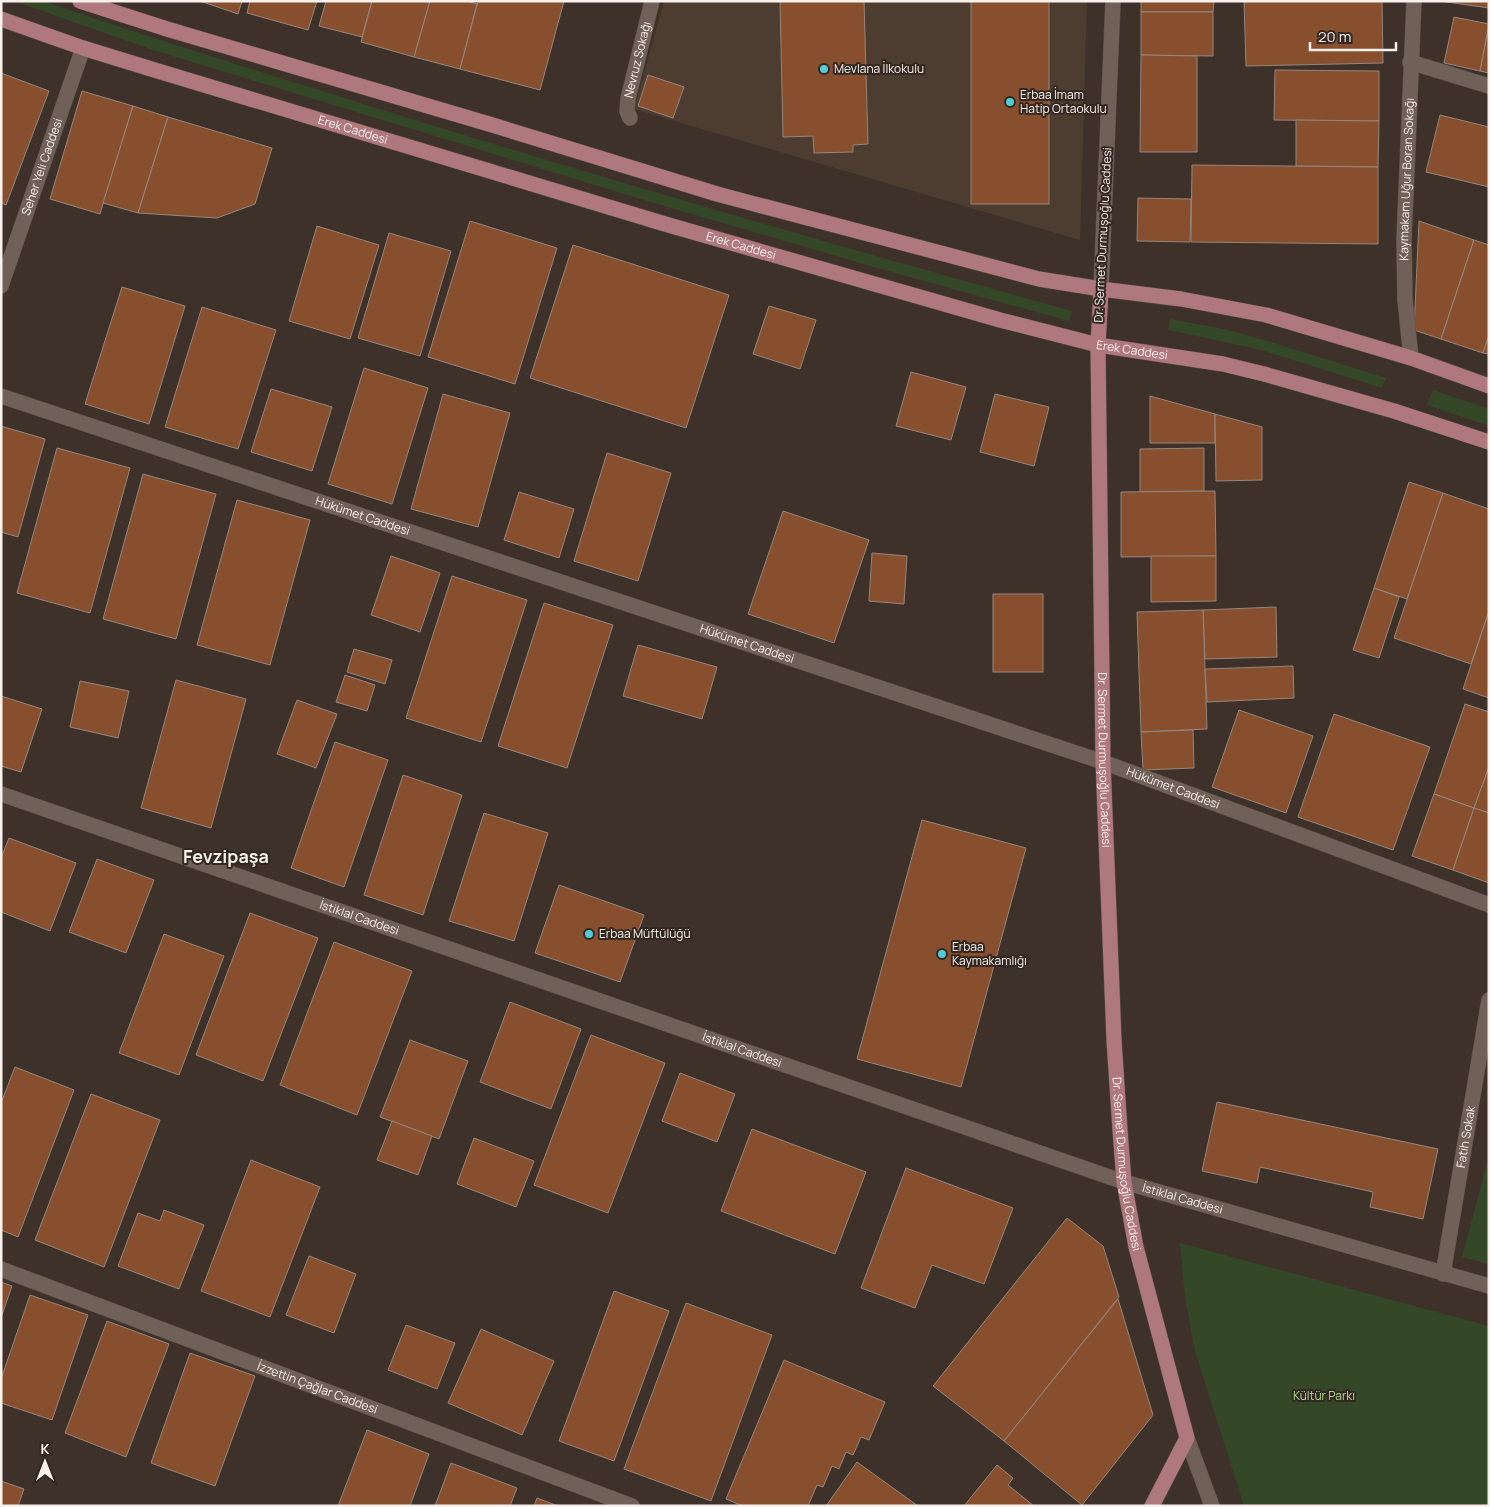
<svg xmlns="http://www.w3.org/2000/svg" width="1490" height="1507" font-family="Manrope,sans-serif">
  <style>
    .education { fill: #4c3d30 }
    .green { fill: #344827 }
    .building { fill: #884f2f; stroke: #95867e }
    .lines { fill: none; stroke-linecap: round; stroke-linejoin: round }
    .minor-casing { stroke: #574d46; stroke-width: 16 }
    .major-casing { stroke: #574d46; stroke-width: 16 }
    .minor { stroke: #6f6158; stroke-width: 15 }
    .major { stroke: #ae787d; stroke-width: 15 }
    .poi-dot { fill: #52cbd9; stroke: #332720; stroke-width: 2 }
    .labels { text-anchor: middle; stroke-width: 4; stroke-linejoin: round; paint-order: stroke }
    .street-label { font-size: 12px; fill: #f9f1ec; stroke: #332720 }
    .poi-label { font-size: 12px; fill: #f9f1ec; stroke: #332720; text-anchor: start }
    .park-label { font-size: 12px; fill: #abdc8c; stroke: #332720 }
    .district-label { font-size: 18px; font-weight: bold; fill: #f9f1ec; stroke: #332720 }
  </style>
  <rect width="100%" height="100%" fill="#3e3129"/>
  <path class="education" d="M664,1H1087L1080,240L634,109Z"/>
  <g class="green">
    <path d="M14,1H43C145,36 248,68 351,100C590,175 831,244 1072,311L1069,321L881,269L634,197L153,50Z"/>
    <path d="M1170,319L1229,330L1264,340L1386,378L1382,388L1261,350L1225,342L1168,330Z"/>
    <path d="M1433,390L1489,409V426L1427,405Z"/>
    <path d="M1489,1156V1264L1462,1257Z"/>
    <path d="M1180,1243L1489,1326V1506H1244L1195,1351L1185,1297Z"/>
  </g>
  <g class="building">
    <path d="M200,1H242L238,14Z"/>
    <path d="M250,1H317L308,30L247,13Z"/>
    <path d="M326,1H372L362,37L319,26Z"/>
    <path d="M372,1H430L414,57L361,42Z"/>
    <path d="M430,1H466L477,4L460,69L414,57Z"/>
    <path d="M478,1H564L540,90L460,69Z"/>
    <path d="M780,1H864L868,144L853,145V152L814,153L813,136L783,137Z"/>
    <rect x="971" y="1" width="78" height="203"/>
    <path d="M1141,1H1214L1213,12H1141Z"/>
    <path d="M1244,1H1382L1383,63L1246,66Z"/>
    <path d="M1440,1H1489V8Z"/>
    <path d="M1141,12H1213V56L1141,55Z"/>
    <path d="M1454,17L1489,24L1480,71L1444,63Z"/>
    <path d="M1489,26V73L1480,71Z"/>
    <path d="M1141,55L1197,56V152H1140Z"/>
    <path d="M1275,70L1379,71V121L1274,120Z"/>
    <path d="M1,73L49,91L6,205L1,203Z"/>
    <path d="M648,75L684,87L673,118L638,106Z"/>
    <path d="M82,91L133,106L100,214L50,199Z"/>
    <path d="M133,106L168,117L138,213L103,203Z"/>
    <path d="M1440,115L1489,127V187L1426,172Z"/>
    <path d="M168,117L272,148L255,204L217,218L138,213Z"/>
    <path d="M1296,120L1379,121L1378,167L1296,166Z"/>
    <path d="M1192,165L1378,167V244L1191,242Z"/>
    <path d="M1138,198L1191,199L1190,242L1137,241Z"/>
    <path d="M470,221L557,248L515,384L428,357Z"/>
    <path d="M1419,221L1474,240L1441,339L1414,330Z"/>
    <path d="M317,226L379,245L350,339L289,321Z"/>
    <path d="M389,233L451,251L420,356L358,338Z"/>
    <path d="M1474,240L1489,245V335L1483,353L1441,339Z"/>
    <path d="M573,245L729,295L686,428L530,378Z"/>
    <path d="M122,287L185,306L149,424L85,404Z"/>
    <path d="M769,306L816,320L800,369L753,354Z"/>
    <path d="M202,307L276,330L238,449L165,427Z"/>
    <path d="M1489,335V354L1483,353Z"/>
    <path d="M364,368L428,388L392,504L328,484Z"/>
    <path d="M911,372L966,387L951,440L896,426Z"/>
    <path d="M271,389L332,407L312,471L251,452Z"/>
    <path d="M443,394L510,413L478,527L411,509Z"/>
    <path d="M995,394L1049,407L1034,466L980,452Z"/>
    <path d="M1150,396L1215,414V443H1150Z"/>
    <path d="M1215,414L1262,427V480L1216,481Z"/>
    <path d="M1,426L45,439L18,537L1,532Z"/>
    <path d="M57,448L130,468L90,613L17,593Z"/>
    <path d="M1204,448V491L1140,492V449Z"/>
    <path d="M607,453L671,473L638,581L574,561Z"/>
    <path d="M143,474L216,494L176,639L103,619Z"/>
    <path d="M1409,482L1443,493L1407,599L1374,588Z"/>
    <path d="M1215,491L1216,556L1121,557V492Z"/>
    <path d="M519,492L574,509L559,558L504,540Z"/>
    <path d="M1443,493L1489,509V611L1471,664L1394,638Z"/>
    <path d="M237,500L310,520L270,665L197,645Z"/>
    <path d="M783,511L869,540L834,643L748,614Z"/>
    <path d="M872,553L907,556L904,604L869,601Z"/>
    <path d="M391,556L440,573L420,632L371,615Z"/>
    <path d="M1151,556H1216V601L1151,602Z"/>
    <path d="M452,576L527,600L481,742L406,718Z"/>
    <path d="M1374,588L1399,597L1379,658L1353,650Z"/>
    <rect x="993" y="594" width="50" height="78"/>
    <path d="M544,603L613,625L567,768L498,746Z"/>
    <path d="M1276,607L1277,657L1205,659L1203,610Z"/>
    <path d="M1203,610L1207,729L1141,732L1137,612Z"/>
    <path d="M1489,611V698L1463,689Z"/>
    <path d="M638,645L717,667L702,719L623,696Z"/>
    <path d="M354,649L392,660L385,684L347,672Z"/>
    <path d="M1293,666L1294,698L1207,702L1205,669Z"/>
    <path d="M345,675L375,685L367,711L336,702Z"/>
    <path d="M176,680L246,699L211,828L141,808Z"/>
    <path d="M80,681L129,691L118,738L70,727Z"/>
    <path d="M1,696L42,709L21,772L1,766Z"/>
    <path d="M297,700L337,714L316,768L277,754Z"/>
    <path d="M1465,704L1489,712V767L1474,808L1434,794Z"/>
    <path d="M1239,710L1313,736L1286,813L1212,787Z"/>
    <path d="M1334,714L1430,747L1393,850L1298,817Z"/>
    <path d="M1193,730L1194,768L1143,770L1141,732Z"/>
    <path d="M335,742L388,760L344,887L291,868Z"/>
    <path d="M1489,767V813L1474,808Z"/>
    <path d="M403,775L462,795L423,915L364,895Z"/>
    <path d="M1434,794L1474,808L1453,870L1412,856Z"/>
    <path d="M1474,808L1489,813V883L1453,870Z"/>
    <path d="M484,813L548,833L514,941L449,921Z"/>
    <path d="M922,820L1026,848L961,1087L857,1059Z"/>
    <path d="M9,838L76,863L50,931L1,912V858Z"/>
    <path d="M97,859L154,880L126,953L69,932Z"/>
    <path d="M559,885L644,915L620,982L535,953Z"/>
    <path d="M250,913L318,938L263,1081L196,1055Z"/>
    <path d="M164,934L224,956L179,1075L119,1053Z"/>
    <path d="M334,942L412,971L357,1115L280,1085Z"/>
    <path d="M510,1002L581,1029L551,1109L480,1082Z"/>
    <path d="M591,1035L665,1063L608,1213L534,1185Z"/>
    <path d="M410,1040L468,1061L439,1139L380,1117Z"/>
    <path d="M15,1067L74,1090L18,1237L1,1230V1103Z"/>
    <path d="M680,1073L735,1094L717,1142L662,1121Z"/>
    <path d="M91,1094L160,1120L104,1267L35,1240Z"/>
    <path d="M1217,1102L1438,1149L1423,1219L1370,1207L1373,1192L1260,1167L1257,1183L1202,1171Z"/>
    <path d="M392,1121L432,1136L418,1175L377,1160Z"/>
    <path d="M752,1129L866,1172L835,1254L721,1211Z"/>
    <path d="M474,1138L534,1161L516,1207L457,1184Z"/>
    <path d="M251,1160L320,1187L270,1317L201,1291Z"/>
    <path d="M906,1168L1013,1208L984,1284L932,1265L915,1308L861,1288Z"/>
    <path d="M164,1210L204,1225L179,1289L118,1266L138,1213L160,1221Z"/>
    <path d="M1067,1218L1103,1246L1119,1297L1004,1441L933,1386Z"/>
    <path d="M309,1256L356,1274L334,1333L286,1315Z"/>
    <path d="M1,1282L12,1286L1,1318Z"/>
    <path d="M614,1291L669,1311L614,1461L559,1441Z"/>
    <path d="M30,1295L88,1315L52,1420L1,1403V1379Z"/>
    <path d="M1118,1299L1153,1415L1082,1505L1004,1441Z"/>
    <path d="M686,1303L772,1335L711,1501L624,1469Z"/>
    <path d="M107,1321L169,1344L126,1457L65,1433Z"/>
    <path d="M406,1325L455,1343L437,1389L388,1370Z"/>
    <path d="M481,1329L554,1361L522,1435L448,1403Z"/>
    <path d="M190,1353L255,1376L215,1486L151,1463Z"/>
    <path d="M784,1360L885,1402L869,1440L861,1437L853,1455L846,1452L839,1469L832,1466L823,1487L817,1485L808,1506H743L726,1499Z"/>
    <path d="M367,1430L429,1454L410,1506H338Z"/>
    <path d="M857,1462L918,1506H826Z"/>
    <path d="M451,1463L517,1488L510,1506H435Z"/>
    <path d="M997,1465L1013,1478L1008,1485L1034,1506H964Z"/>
    <path d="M1,1481L24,1489L18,1506H1Z"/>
    <path d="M537,1498L558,1506H534Z"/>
  </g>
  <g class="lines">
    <defs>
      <g id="minor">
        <path d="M1410,62L1489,86"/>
        <path id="s1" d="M630,118L627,111L628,99L652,1"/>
        <path id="s2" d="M1,286L83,48"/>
        <path d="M1101,289L1113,1"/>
        <path id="s3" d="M1411,358L1405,300L1404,240L1414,1"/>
        <path id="s4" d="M1,396L1103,762L1489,905"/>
        <path id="s5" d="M1,794L1124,1182L1489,1286"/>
        <path id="s6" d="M1,1269L632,1506"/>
        <path id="s7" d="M1443,1274L1489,1000"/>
        <path d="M1187,1438L1212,1506"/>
      </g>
      <g id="major">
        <path d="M80,1L167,29L489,124L717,194L1039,279L1101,289L1181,299L1266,315L1411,358L1489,386"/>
        <path id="s8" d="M1,19L83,48L148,68L665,224L1000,320L1098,345L1223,364L1264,374L1394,411L1489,442"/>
        <path id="s9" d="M1101,289L1098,345L1103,762L1114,1040L1120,1130L1124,1182L1136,1247L1187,1438L1152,1506"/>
      </g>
    </defs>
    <use href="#minor" class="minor-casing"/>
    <use href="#major" class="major-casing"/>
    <use href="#minor" class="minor"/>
    <use href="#major" class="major"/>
  </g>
  <g class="poi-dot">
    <circle cx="824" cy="69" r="5"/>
    <circle cx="1010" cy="102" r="5"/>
    <circle cx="589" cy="934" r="5"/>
    <circle cx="942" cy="954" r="5"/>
  </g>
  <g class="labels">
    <g class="street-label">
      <text dy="4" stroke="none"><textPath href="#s1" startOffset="60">Nevruz Sokağı</textPath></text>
      <text dy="4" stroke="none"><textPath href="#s8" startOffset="369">Erek Caddesi</textPath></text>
      <text dy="4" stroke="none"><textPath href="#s2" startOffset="126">Seher Yeli Caddesi</textPath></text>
      <text dy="4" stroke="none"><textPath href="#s3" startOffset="179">Kaymakam Uğur Boran Sokağı</textPath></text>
      <text transform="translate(1103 235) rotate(-87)" y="4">Dr. Sermet Durmuşoğlu Caddesi</text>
      <text dy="4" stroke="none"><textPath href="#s8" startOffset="774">Erek Caddesi</textPath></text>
      <text dy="4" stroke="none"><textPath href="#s8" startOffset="1179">Erek Caddesi</textPath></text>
      <text dy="4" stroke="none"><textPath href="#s4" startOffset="381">Hükümet Caddesi</textPath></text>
      <text dy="4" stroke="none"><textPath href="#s4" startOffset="786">Hükümet Caddesi</textPath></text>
      <text dy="4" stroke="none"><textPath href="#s9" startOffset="471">Dr. Sermet Durmuşoğlu Caddesi</textPath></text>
      <text dy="4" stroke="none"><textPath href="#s4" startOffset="1236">Hükümet Caddesi</textPath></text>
      <text dy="4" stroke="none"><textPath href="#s5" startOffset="379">İstiklal Caddesi</textPath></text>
      <text dy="4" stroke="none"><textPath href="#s5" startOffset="784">İstiklal Caddesi</textPath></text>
      <text dy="4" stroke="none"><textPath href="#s7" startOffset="139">Fatih Sokak</textPath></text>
      <text dy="4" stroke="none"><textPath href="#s9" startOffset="876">Dr. Sermet Durmuşoğlu Caddesi</textPath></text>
      <text dy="4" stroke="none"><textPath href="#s5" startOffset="1249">İstiklal Caddesi</textPath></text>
      <text dy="4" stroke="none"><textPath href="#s6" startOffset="338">İzzettin Çağlar Caddesi</textPath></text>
    </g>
    <g class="poi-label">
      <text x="834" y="73">Mevlana İlkokulu</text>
      <text x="1020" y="99">Erbaa İmam<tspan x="1020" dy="14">Hatip Ortaokulu</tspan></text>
      <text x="599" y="938">Erbaa Müftülüğü</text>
      <text x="952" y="951">Erbaa<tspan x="952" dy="14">Kaymakamlığı</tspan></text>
    </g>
    <g class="park-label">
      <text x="1324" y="1400">Kültür Parkı</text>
    </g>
    <g class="district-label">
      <text x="226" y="863">Fevzipaşa</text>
    </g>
  </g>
  <rect width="1490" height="1507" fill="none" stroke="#f9f1ec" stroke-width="5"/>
  <g transform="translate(45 1462)" stroke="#332720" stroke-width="4" paint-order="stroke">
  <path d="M0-4L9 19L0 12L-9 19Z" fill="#f9f1ec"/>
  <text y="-8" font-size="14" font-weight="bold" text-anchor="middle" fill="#f9f1ec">K</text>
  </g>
  <path d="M1310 42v8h86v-8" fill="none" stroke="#f9f1ec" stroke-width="2.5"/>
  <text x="1318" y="42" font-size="15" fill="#f9f1ec" stroke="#332720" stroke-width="4" paint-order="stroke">20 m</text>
</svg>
